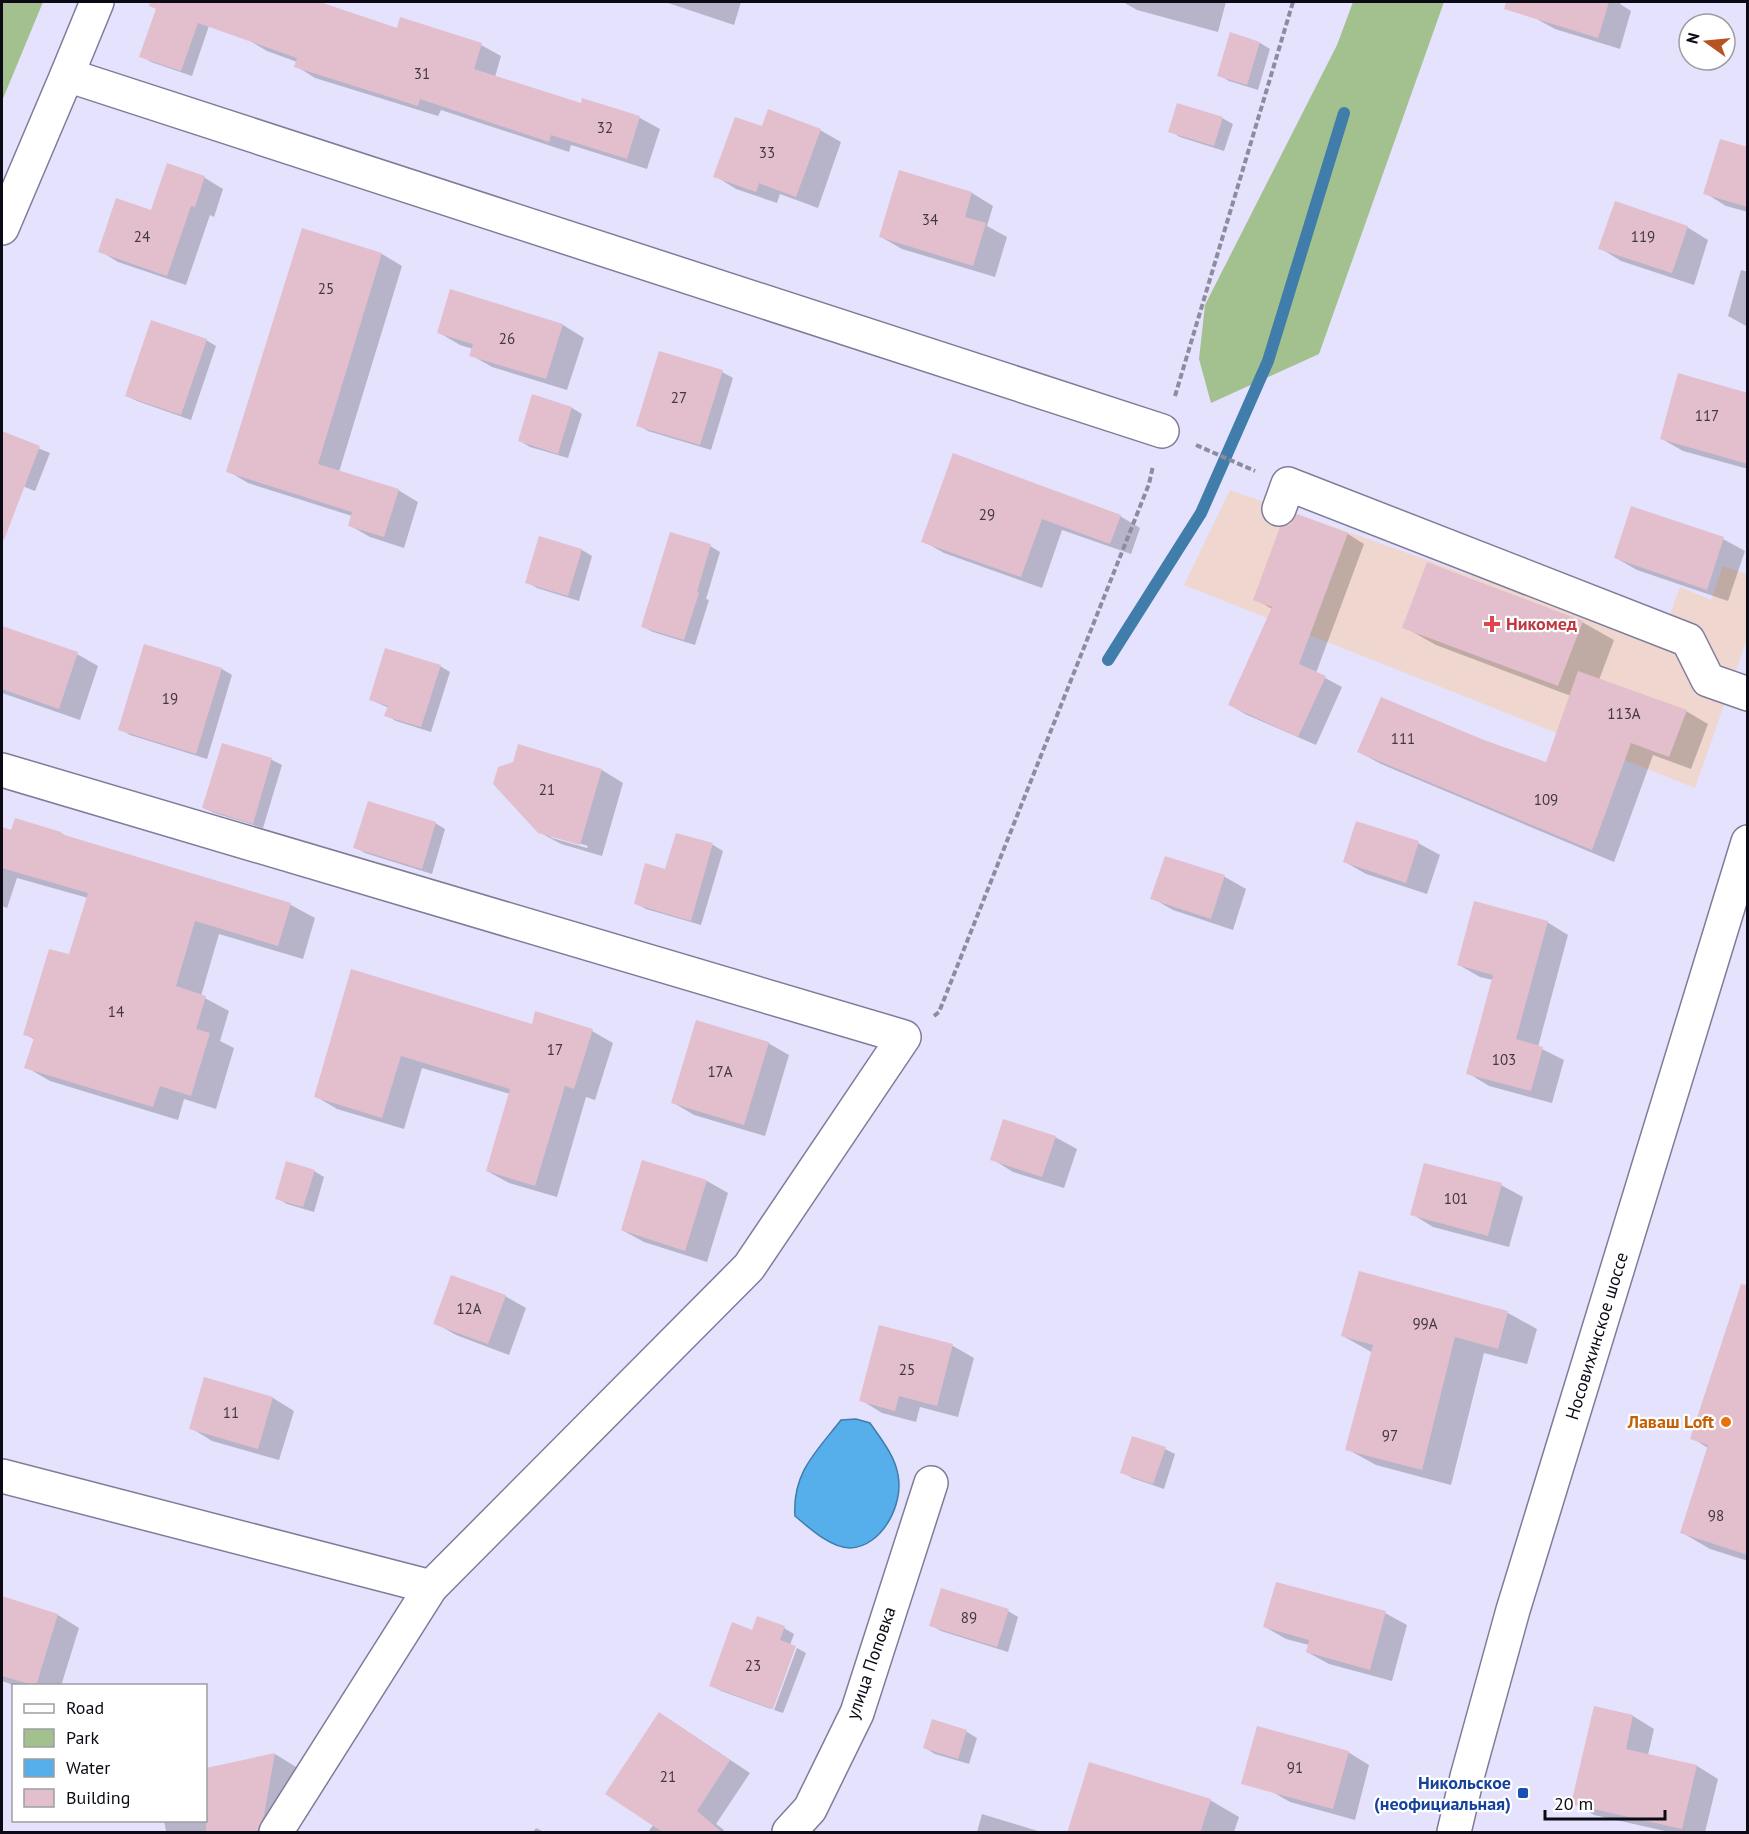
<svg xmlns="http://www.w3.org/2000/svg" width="1749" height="1834" font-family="'PT Sans',sans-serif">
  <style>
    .commercial { fill: #efd6ce }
    .green { fill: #a3c18f }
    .water { fill: #56aeea; stroke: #407daa; stroke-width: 1.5 }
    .shadow { fill: #0003; fill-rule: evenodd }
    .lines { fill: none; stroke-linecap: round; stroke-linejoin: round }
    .stream { stroke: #407daa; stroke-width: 12 }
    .building { fill: #e3bfcd }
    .minor-casing { stroke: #7f7c9a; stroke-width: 36 }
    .major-casing { stroke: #7f7c9a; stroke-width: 36 }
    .path { stroke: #8d8b9f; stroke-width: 4; stroke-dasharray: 6 3; stroke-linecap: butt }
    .minor { stroke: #fff; stroke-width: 33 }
    .major { stroke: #fff; stroke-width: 33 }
    .health-dot { fill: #e0444e; stroke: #fff; stroke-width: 2 }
    .food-dot { fill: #e8710a; stroke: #fff; stroke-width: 2 }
    .transit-dot { fill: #1a4fb4; stroke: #fff; stroke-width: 2 }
    .labels { text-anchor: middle; stroke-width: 4.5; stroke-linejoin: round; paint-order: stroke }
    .number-label { font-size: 15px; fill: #423743 }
    .health-label { font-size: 18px; font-weight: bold; fill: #be3a42; stroke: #fff; text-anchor: start }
    .street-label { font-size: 18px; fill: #0c0a15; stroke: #fff }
    .food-label { font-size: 18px; font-weight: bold; fill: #c56008; stroke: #fff; text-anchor: end }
    .transit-label { font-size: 18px; font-weight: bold; fill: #164399; stroke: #fff; text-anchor: end }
  </style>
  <rect width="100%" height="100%" fill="#e5e2fd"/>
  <path class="commercial" d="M1230,490L1660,643L1680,587L1711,600L1723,566L1747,574V639L1695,788L1184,585Z"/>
  <g class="green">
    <path d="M2,2H43L2,101Z"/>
    <path d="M1353,2H1444L1319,354L1211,403L1199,359L1205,305L1337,45Z"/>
  </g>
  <path class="water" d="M856,1419L870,1423C881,1439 895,1456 898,1475C904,1504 882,1547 850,1548C831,1548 809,1528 795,1516C792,1473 816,1452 841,1420Z"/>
  <g class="shadow">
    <path d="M160,2H210L216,5L192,76L151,62L141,56Z"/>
    <path d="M260,2H316L398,30L481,45L501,56L495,77L582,104L583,100L640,118L660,129L647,169L571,145L569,152L441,110L438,116L315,78L296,66L297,62L267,51L247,39Z"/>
    <path d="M665,2H741L734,25Z"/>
    <path d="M1123,2H1226L1218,32L1137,10Z"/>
    <path d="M1538,2H1621L1620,4L1631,11L1620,49L1555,29L1533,17Z"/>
    <path d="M1232,34L1260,43L1270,49L1258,90L1229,81L1219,75Z"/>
    <path d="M1222,118L1233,124L1224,151L1180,137L1170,131Z"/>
    <path d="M763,128L820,130L841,142L818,208L780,194L777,203L736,189L715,176Z"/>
    <path d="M1748,149V212L1726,206L1705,193Z"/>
    <path d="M168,165L205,178L223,189L214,217L210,215L186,285L118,262L100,251L152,212Z"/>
    <path d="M900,172L972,193L993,206L987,226L1007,237L995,277L902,249L881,237Z"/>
    <path d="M1687,227L1708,240L1694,285L1621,261L1600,248Z"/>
    <path d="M303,230L382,254L402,266L339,472L398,490L418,502L404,548L370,537L349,525L352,516L248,483L228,471Z"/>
    <path d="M1741,270L1748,272V327L1728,316Z"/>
    <path d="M451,291L563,325L584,338L567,390L492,367L471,355L473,349L460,345L438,332Z"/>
    <path d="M206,340L216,346L191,420L137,401L127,396Z"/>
    <path d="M722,372L733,378L711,450L648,431L638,425Z"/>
    <path d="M1748,394V469L1683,451L1662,439Z"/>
    <path d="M533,396L572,408L582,414L568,458L530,447L520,441Z"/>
    <path d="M6,435L50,453L35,491L2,478V447Z"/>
    <path d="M954,455L1120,516L1140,528L1131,554L1062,530L1042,588L944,553L923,541Z"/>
    <path d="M1298,516L1348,534L1364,544L1316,673L1342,687L1316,745L1247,715L1230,705L1272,609L1255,599Z"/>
    <path d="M540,537L582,550L592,556L579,601L537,588L527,582Z"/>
    <path d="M1723,539L1745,551L1728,601L1637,570L1616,558Z"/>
    <path d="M710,546L720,552L706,599L709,600L695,645L653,632L643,627Z"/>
    <path d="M1582,622L1614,640L1599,680L1686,711L1708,724L1691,769L1653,755L1614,862L1381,764L1359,752L1547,764L1571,696L1436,645L1404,627Z"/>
    <path d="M2,628L77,654L98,666L80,720L2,693Z"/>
    <path d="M145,646L222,669L232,675L207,759L130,735L120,729Z"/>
    <path d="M440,666L450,672L431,732L396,721L386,715L389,708L371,700Z"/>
    <path d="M223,745L272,760L282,765L263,828L214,813L204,808Z"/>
    <path d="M519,746L602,770L623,783L602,856L561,844L539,832L514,763ZM547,834L588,846L587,848L552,838Z"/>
    <path d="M435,823L445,829L432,874L365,853L355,847Z"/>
    <path d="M2,828L12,832L61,833L69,838L291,905L315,918L303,959L219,934L201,996L229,1011L220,1041L234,1048L216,1109L184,1099L178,1120L50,1081L26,1067L35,1040L25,1034L70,956L88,898L17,878L7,908L2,906Z"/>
    <path d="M677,834L713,845L723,851L701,925L646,909L635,903L666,871Z"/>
    <path d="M1418,843L1440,855L1427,894L1366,874L1345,862Z"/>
    <path d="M1166,858L1225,877L1246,889L1233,930L1173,910L1152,898Z"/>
    <path d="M1547,922L1568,935L1538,1047L1564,1060L1552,1103L1489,1086L1468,1073L1493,980L1480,977L1459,965Z"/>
    <path d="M352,971L533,1026L592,1031L613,1043L595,1100L586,1097L557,1197L509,1183L487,1171L510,1094L422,1068L404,1129L337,1109L315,1096Z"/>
    <path d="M768,1043L789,1055L765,1136L694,1115L672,1102Z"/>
    <path d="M1055,1137L1077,1149L1064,1188L1013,1172L992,1159Z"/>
    <path d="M314,1171L324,1177L314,1212L287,1204L277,1198Z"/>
    <path d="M707,1181L728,1193L707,1262L644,1242L622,1230Z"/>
    <path d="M1501,1185L1523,1197L1509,1247L1433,1227L1412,1214Z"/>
    <path d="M1360,1273L1508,1313L1537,1329L1527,1364L1484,1353L1451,1485L1376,1465L1347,1449L1373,1353L1343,1336Z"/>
    <path d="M505,1296L526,1308L509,1355L456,1335L435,1323Z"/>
    <path d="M880,1326L953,1346L974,1358L958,1417L920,1407L916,1422L882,1413L861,1400Z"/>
    <path d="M1748,1349V1561L1710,1549L1681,1532L1708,1448L1692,1438Z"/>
    <path d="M205,1379L273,1398L294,1411L279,1460L212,1441L191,1428Z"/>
    <path d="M1165,1449L1175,1454L1164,1489L1132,1478L1122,1472Z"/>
    <path d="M2,1598L58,1615L79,1628L61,1686H16L2,1681Z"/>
    <path d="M1008,1611L1018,1617L1008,1652L941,1631L931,1625Z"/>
    <path d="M1385,1613L1407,1625L1392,1681L1329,1664L1307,1652L1309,1645L1286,1639L1265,1627Z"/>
    <path d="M784,1628L794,1634L790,1645L794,1647L771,1709L721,1691L711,1685L753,1631Z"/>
    <path d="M797,1648L806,1653L783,1713L774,1710Z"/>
    <path d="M1595,1708L1633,1716L1654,1729L1648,1755L1697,1766L1718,1779L1705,1832H1669L1594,1815L1573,1803Z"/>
    <path d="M933,1721L967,1732L977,1738L969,1764L935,1754L925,1748Z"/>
    <path d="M679,1726L750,1773L716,1824L724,1830L722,1832H648L654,1824Z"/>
    <path d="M1348,1752L1369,1765L1355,1820L1290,1802L1269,1790Z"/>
    <path d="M275,1754L306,1773L296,1832H166L164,1820H206V1769Z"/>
    <path d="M1210,1800L1239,1817L1234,1832H1069Z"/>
    <path d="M982,1814L1041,1832H977Z"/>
    <path d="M536,1828L544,1832H533Z"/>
  </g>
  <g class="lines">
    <path class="stream" d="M1108,660L1201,513L1268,361L1344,113"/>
  </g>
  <g class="building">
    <path d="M150,2H320L397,28L400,17L482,43L474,69L581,103L582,98L640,116L627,159L551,135L549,142L420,99L418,106L294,67L297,58L198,23L181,71L139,57L156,9L149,6Z"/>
    <path d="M1506,2H1609L1598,38L1504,9Z"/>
    <path d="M1230,32L1260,42L1247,85L1217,76Z"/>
    <path d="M1177,103L1223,117L1214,146L1168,132Z"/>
    <path d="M768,109L821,129L796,197L759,183L756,192L713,177L735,117L762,126Z"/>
    <path d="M1720,139L1748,147V207L1703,194Z"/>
    <path d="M167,163L205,176L195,207L191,206L167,276L98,252L116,198L151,210Z"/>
    <path d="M899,170L972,192L965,217L986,223L973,266L879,237Z"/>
    <path d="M1615,201L1688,226L1672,273L1598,249Z"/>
    <path d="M302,228L382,253L318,464L399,489L384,537L348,526L352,512L226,472Z"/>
    <path d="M450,289L563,324L546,379L469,356L473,344L437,333Z"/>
    <path d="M151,320L207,339L181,415L125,396Z"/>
    <path d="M659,351L723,370L700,445L636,426Z"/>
    <path d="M1678,373L1748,393V464L1660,439Z"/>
    <path d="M532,394L572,407L558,454L518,441Z"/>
    <path d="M2,431L40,446L4,540L2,539Z"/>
    <path d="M953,453L1121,515L1110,544L1042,519L1021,577L921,542Z"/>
    <path d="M1631,506L1724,537L1707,590L1614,558Z"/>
    <path d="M1297,514L1348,533L1299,664L1326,676L1298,737L1228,705L1272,607L1253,600L1280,527L1291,524Z"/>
    <path d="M670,532L711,544L697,592L699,593L684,640L641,627Z"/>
    <path d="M539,536L582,549L568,596L525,583Z"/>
    <path d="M1427,562L1583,621L1558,686L1402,628Z"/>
    <path d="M2,626L78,652L59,709L2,689Z"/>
    <path d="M144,644L222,668L196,754L118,730Z"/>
    <path d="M385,648L441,665L421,727L384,716L388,706L369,700Z"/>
    <path d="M1578,671L1687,710L1669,757L1631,743L1592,850L1357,752L1381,697L1484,740L1546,762Z"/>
    <path d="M222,743L272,758L253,824L202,808Z"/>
    <path d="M518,744L602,769L580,845L538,833L493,784L498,767L513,762Z"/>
    <path d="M368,801L436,822L422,869L353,848Z"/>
    <path d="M15,818L61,832V834L291,903L278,946L195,921L176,986L206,996L196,1029L210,1033L191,1096L160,1086L153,1107L24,1068L34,1038L23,1035L49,949L69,954L88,893L2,868V827L11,830Z"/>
    <path d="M1356,821L1419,841L1406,883L1343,862Z"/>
    <path d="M676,833L713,843L691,921L634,904L645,863L665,869Z"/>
    <path d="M1165,856L1225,875L1211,919L1150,899Z"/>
    <path d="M1474,901L1548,921L1516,1039L1543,1047L1531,1091L1466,1074L1493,975L1457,965Z"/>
    <path d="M351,969L532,1024L535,1011L593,1029L574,1089L565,1086L535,1186L486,1171L510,1089L401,1056L382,1118L314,1097Z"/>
    <path d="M696,1020L769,1042L744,1125L671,1103Z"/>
    <path d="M1003,1119L1056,1136L1042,1177L990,1160Z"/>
    <path d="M642,1160L707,1180L685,1251L621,1230Z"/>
    <path d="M286,1161L315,1170L303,1207L275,1199Z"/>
    <path d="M1424,1163L1502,1183L1488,1236L1410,1215Z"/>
    <path d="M1359,1271L1508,1311L1498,1349L1455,1337L1422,1470L1345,1450L1373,1345L1341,1336Z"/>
    <path d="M451,1275L506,1295L488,1344L433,1324Z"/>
    <path d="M1741,1284L1748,1285V1555L1680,1533L1708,1445L1690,1439Z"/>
    <path d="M879,1325L953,1344L937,1406L899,1396L895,1411L859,1401Z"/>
    <path d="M204,1377L273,1397L258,1449L189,1429Z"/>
    <path d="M1132,1436L1166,1447L1153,1484L1120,1473Z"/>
    <path d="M1276,1582L1386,1611L1370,1670L1306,1652L1309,1640L1263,1627Z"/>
    <path d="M941,1588L1009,1609L997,1647L929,1626Z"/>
    <path d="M2,1596L58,1614L36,1686L2,1676Z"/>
    <path d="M757,1616L785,1626L780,1640L796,1646L773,1709L709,1686L732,1622L752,1630Z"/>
    <path d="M1594,1706L1633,1715L1626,1749L1697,1765L1682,1829L1571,1804Z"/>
    <path d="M659,1712L730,1760L697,1811L723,1833H664L605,1794Z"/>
    <path d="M932,1719L967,1730L958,1759L923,1748Z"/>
    <path d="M1257,1726L1349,1751L1333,1809L1241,1784Z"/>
    <path d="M275,1753L264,1815L257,1833H206V1768Z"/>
    <path d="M1089,1762L1211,1799L1200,1833H1067Z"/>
  </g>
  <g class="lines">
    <defs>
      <g id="minor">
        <path d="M67,75L1162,431"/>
        <path d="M2,228L67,75L97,2"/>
        <path d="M1279,509L1288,484L1688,640L1708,680L1748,694"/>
        <path d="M2,770L904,1037L749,1267L431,1587L276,1832"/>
        <path d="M2,1476L431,1587"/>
        <path d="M789,1832L810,1809L857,1713L931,1483"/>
      </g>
      <path id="major" d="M1454,1832L1467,1777L1513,1610L1748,842"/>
    </defs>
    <use href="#minor" class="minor-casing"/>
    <use href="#major" class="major-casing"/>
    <g class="path">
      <path d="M1175,396L1293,2"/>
      <path d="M1196,445L1255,471"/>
      <path d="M934,1016L939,1012L1149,484L1153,466"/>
    </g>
    <use href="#minor" class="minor"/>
    <use href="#major" class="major"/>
  </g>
  <path class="health-dot" d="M1489 615h6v6h6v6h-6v6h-6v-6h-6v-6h6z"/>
  <circle class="food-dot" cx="1726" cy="1422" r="6"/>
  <rect class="transit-dot" x="1517" y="1787" width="12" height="12" rx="3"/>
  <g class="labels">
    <g class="number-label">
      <text x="422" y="79">31</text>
      <text x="605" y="133">32</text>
      <text x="767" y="158">33</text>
      <text x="930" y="225">34</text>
      <text x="142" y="242">24</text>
      <text x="1643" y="242">119</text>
      <text x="326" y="294">25</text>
      <text x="507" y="344">26</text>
      <text x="679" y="403">27</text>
      <text x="1707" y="421">117</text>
      <text x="987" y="520">29</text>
      <text x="170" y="704">19</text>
      <text x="1624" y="719">113А</text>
      <text x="1403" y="744">111</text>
      <text x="547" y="795">21</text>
      <text x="1546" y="805">109</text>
      <text x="116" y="1017">14</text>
      <text x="555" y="1055">17</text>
      <text x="1504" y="1065">103</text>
      <text x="720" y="1077">17А</text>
      <text x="1456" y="1204">101</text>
      <text x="469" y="1314">12А</text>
      <text x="1425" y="1329">99А</text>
      <text x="907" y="1375">25</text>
      <text x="231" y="1418">11</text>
      <text x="1390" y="1441">97</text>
      <text x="1716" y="1521">98</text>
      <text x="969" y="1623">89</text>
      <text x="753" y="1671">23</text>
      <text x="1295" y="1773">91</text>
      <text x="668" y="1782">21</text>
    </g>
    <g class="health-label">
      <text x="1506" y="630">Никомед</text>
    </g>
    <g class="street-label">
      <text transform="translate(1597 1336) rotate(-73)" y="6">Носовихинское шоссе</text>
      <text transform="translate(871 1663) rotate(-71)" y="6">улица Поповка</text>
    </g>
    <g class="food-label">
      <text x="1714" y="1428">Лаваш Loft</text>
    </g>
    <g class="transit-label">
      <text x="1511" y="1789">Никольское<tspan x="1511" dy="21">(неофициальная)</tspan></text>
    </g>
  </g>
  <rect width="1749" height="1834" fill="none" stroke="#0c0a15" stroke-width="6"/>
  <rect x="12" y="1684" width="195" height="138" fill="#ffffff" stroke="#9e9da1" stroke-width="1.5"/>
  <rect x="24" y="1704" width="30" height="9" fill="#ffffff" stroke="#9e9da1" stroke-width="1.5"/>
  <text x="66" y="1714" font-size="18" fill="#0c0a15">Road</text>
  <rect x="24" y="1729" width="30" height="18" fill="#a3c18f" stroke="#9e9da1" stroke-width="1.5"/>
  <text x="66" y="1744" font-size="18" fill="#0c0a15">Park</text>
  <rect x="24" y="1759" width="30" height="18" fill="#56aeea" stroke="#9e9da1" stroke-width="1.5"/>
  <text x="66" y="1774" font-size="18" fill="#0c0a15">Water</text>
  <rect x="24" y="1789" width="30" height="18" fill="#e3bfcd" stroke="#9e9da1" stroke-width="1.5"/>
  <text x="66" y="1804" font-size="18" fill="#0c0a15">Building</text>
  <g transform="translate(1707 42) rotate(285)"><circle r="28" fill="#ffffff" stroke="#9e9da1" stroke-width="1.5"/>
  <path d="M0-4.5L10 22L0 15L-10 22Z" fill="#b75223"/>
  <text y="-9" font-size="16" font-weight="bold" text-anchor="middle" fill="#0c0a15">N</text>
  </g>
  <path d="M1545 1810v9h120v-9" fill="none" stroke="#0c0a15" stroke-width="3"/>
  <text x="1554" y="1810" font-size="18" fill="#0c0a15" stroke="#ffffff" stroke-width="4.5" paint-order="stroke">20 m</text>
</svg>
